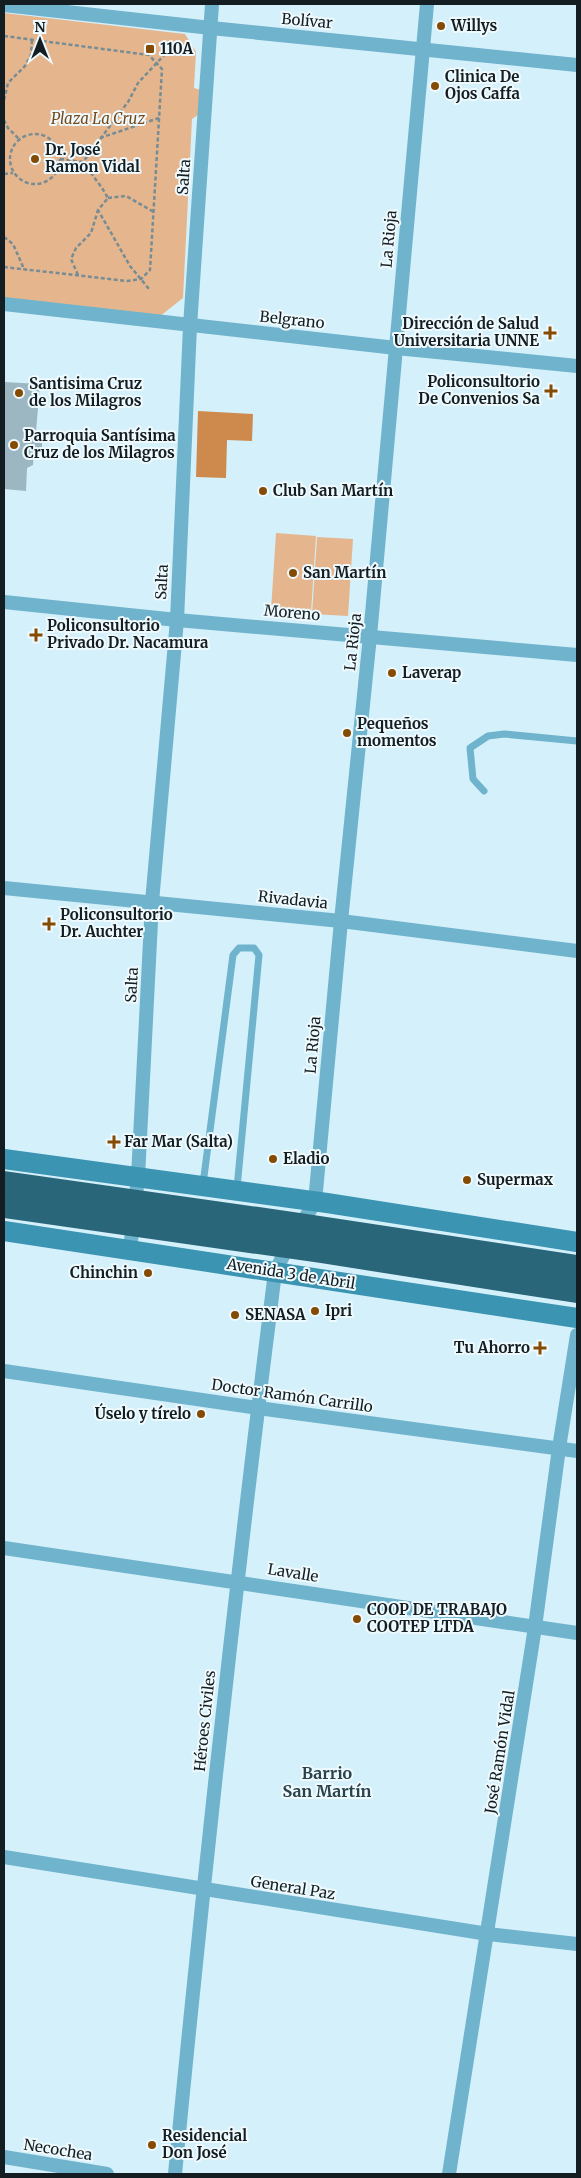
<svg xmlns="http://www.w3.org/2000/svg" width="581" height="2178" font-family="Merriweather,serif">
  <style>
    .green { fill: #e5b68e }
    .water { fill: #cd8a4c }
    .building { fill: #9db7c2 }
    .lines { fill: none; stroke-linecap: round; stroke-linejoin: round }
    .path { stroke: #788c93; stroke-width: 2.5; stroke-dasharray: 4 2.5; stroke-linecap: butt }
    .lane { stroke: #6fb3cc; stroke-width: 7 }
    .street { stroke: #6fb3cc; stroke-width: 14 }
    .secondary { stroke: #3b94b2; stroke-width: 20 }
    .highway { stroke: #2a667a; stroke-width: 26 }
    .poi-dot { fill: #854b02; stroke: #effafe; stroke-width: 2 }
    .labels { text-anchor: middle; stroke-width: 4; stroke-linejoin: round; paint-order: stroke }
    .street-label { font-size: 15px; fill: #141e22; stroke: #effafe }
    .poi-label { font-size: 15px; font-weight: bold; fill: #141e22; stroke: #effafe; text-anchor: start }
    .park-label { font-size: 15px; font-style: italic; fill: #76491b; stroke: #effafe }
    .neighbourhood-label { font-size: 16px; font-weight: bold; fill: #2a424a; stroke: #effafe }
  </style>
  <rect width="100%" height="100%" fill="#d4f0fb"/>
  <g class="green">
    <path d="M4,13L185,34L196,52L194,88L201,90L198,115L192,119L183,298L159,317L4,301Z"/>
    <path d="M276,533L316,536L311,613L271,610Z"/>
    <path d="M317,537L353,539L348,616L312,614Z"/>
  </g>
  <path class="water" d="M198,411L253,414L252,441L227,440L226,478L196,477Z"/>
  <path class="building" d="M4,382L40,384L36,432L42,435V448L34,451L33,465L27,468L26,491L4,489Z"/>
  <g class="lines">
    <g class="path">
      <path d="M4,36L149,55L162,69L150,270L141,279L127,281L4,267"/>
      <path d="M4,100L8,83L25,66L31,55L32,40"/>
      <path d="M4,120L8,128L19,139"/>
      <circle cx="35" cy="159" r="25"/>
      <path d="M100,138L159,118"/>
      <path d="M60,159L83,162L128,102L138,83L167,52"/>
      <path d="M83,162L102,188L108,198L98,210L130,266L149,289"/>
      <path d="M4,174L13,173"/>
      <path d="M108,198L126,196L154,212"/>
      <path d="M4,237L13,244L24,269"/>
      <path d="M78,275L71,259L76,248L91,233L98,210"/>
    </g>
    <g class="lane">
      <path d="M484,791L473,779L470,748L488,736L504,734L577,741"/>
      <path d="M203,1184L233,955L239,948H254L259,955L237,1188"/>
    </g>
    <g class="street">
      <path d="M4,5L211,28L577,65"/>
      <path d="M4,304L396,348L577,366"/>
      <path d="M4,602L177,620L577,655"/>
      <path d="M4,888L341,921L577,951"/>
      <path d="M130,1250L138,1177L152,902L177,620L190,326L212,4"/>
      <path d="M4,1371L258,1408L577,1451"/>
      <path d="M4,1548L577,1633"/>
      <path d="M4,1857L488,1934L577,1944"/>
      <path d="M4,2157L107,2174"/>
      <path d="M175,2174C204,1873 237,1573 275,1272L288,1246L315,1202L341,921L370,636L427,4"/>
      <path d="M449,2174L535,1627L559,1448L577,1335"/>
    </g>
    <g class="secondary">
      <path d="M4,1159L327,1203L577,1242"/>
      <path d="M4,1231L577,1318"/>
    </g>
    <g class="highway">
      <path d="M4,1184L300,1226L577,1268"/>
      <path d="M4,1205L321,1250L577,1290"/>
    </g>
  </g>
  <g class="poi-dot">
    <circle cx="441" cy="26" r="5"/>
    <rect x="145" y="44" width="10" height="10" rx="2.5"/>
    <circle cx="435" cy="86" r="5"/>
    <circle cx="35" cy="159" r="5"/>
    <path d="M547.5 325.5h5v5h5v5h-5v5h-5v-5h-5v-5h5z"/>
    <path d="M548.5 383.5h5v5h5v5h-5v5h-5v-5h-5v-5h5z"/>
    <circle cx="19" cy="393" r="5"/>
    <circle cx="14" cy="445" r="5"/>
    <circle cx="263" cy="491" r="5"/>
    <circle cx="293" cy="573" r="5"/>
    <path d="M33.5 627.5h5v5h5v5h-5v5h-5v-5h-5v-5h5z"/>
    <circle cx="392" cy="673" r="5"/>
    <circle cx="347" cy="733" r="5"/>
    <path d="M46.5 916.5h5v5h5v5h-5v5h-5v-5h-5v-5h5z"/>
    <path d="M111.5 1134.5h5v5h5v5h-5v5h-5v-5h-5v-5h5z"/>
    <circle cx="273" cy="1159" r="5"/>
    <circle cx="467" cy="1180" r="5"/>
    <circle cx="148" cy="1273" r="5"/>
    <circle cx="315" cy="1311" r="5"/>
    <circle cx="235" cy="1315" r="5"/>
    <path d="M537.5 1340.5h5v5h5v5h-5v5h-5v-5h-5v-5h5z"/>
    <circle cx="201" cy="1414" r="5"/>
    <circle cx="357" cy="1619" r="5"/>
    <circle cx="152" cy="2145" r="5"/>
  </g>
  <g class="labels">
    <g class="street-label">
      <text transform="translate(307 21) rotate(5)" y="5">Bolívar</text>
      <text transform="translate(184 177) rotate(-86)" y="5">Salta</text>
      <text transform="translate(389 239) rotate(-85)" y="5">La Rioja</text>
      <text transform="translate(292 320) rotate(6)" y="5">Belgrano</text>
      <text transform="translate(162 582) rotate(-87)" y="5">Salta</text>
      <text transform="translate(292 613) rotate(5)" y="5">Moreno</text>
      <text transform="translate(353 642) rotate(-84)" y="5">La Rioja</text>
      <text transform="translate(293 900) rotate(6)" y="5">Rivadavia</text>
      <text transform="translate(132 985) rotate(-87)" y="5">Salta</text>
      <text transform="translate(313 1045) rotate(-85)" y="5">La Rioja</text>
      <text transform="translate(291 1274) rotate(9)" y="5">Avenida 3 de Abril</text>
      <text transform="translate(292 1396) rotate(8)" y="5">Doctor Ramón Carrillo</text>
      <text transform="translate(293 1573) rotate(9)" y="5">Lavalle</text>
      <text transform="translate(205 1721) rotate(-84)" y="5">Héroes Civiles</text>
      <text transform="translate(500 1752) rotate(-81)" y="5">José Ramón Vidal</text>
      <text transform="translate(293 1888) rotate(9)" y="5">General Paz</text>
      <text transform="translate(58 2150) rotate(9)" y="5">Necochea</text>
    </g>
    <g class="poi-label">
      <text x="451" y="31">Willys</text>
      <text x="160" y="54">110A</text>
      <text x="445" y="82">Clinica De<tspan x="445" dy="17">Ojos Caffa</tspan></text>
      <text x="45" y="155">Dr. José<tspan x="45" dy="17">Ramon Vidal</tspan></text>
      <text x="539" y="329" text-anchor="end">Dirección de Salud<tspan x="539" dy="17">Universitaria UNNE</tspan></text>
      <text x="540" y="387" text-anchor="end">Policonsultorio<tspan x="540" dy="17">De Convenios Sa</tspan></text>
      <text x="29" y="389">Santisima Cruz<tspan x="29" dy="17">de los Milagros</tspan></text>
      <text x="24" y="441">Parroquia Santísima<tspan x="24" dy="17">Cruz de los Milagros</tspan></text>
      <text x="273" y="496">Club San Martín</text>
      <text x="303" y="578">San Martín</text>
      <text x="47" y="631">Policonsultorio<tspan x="47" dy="17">Privado Dr. Nacamura</tspan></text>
      <text x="402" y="678">Laverap</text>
      <text x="357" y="729">Pequeños<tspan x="357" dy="17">momentos</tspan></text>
      <text x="60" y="920">Policonsultorio<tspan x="60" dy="17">Dr. Auchter</tspan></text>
      <text x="124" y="1147">Far Mar (Salta)</text>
      <text x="283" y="1164">Eladio</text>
      <text x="477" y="1185">Supermax</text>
      <text x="138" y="1278" text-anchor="end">Chinchin</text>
      <text x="325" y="1316">Ipri</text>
      <text x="245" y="1320">SENASA</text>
      <text x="530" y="1353" text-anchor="end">Tu Ahorro</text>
      <text x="191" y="1419" text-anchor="end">Úselo y tírelo</text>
      <text x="367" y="1615">COOP DE TRABAJO<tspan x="367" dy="17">COOTEP LTDA</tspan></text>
      <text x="162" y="2141">Residencial<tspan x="162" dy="17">Don José</tspan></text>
    </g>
    <g class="park-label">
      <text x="98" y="124">Plaza La Cruz</text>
    </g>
    <g class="neighbourhood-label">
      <text x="327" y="1779">Barrio<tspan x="327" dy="18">San Martín</tspan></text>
    </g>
  </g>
  <rect width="581" height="2178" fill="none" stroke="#141e22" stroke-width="10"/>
  <g transform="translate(40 40)" stroke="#effafe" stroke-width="4" paint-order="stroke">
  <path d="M0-4L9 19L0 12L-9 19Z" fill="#141e22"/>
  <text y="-8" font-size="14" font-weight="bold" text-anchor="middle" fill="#141e22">N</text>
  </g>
</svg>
